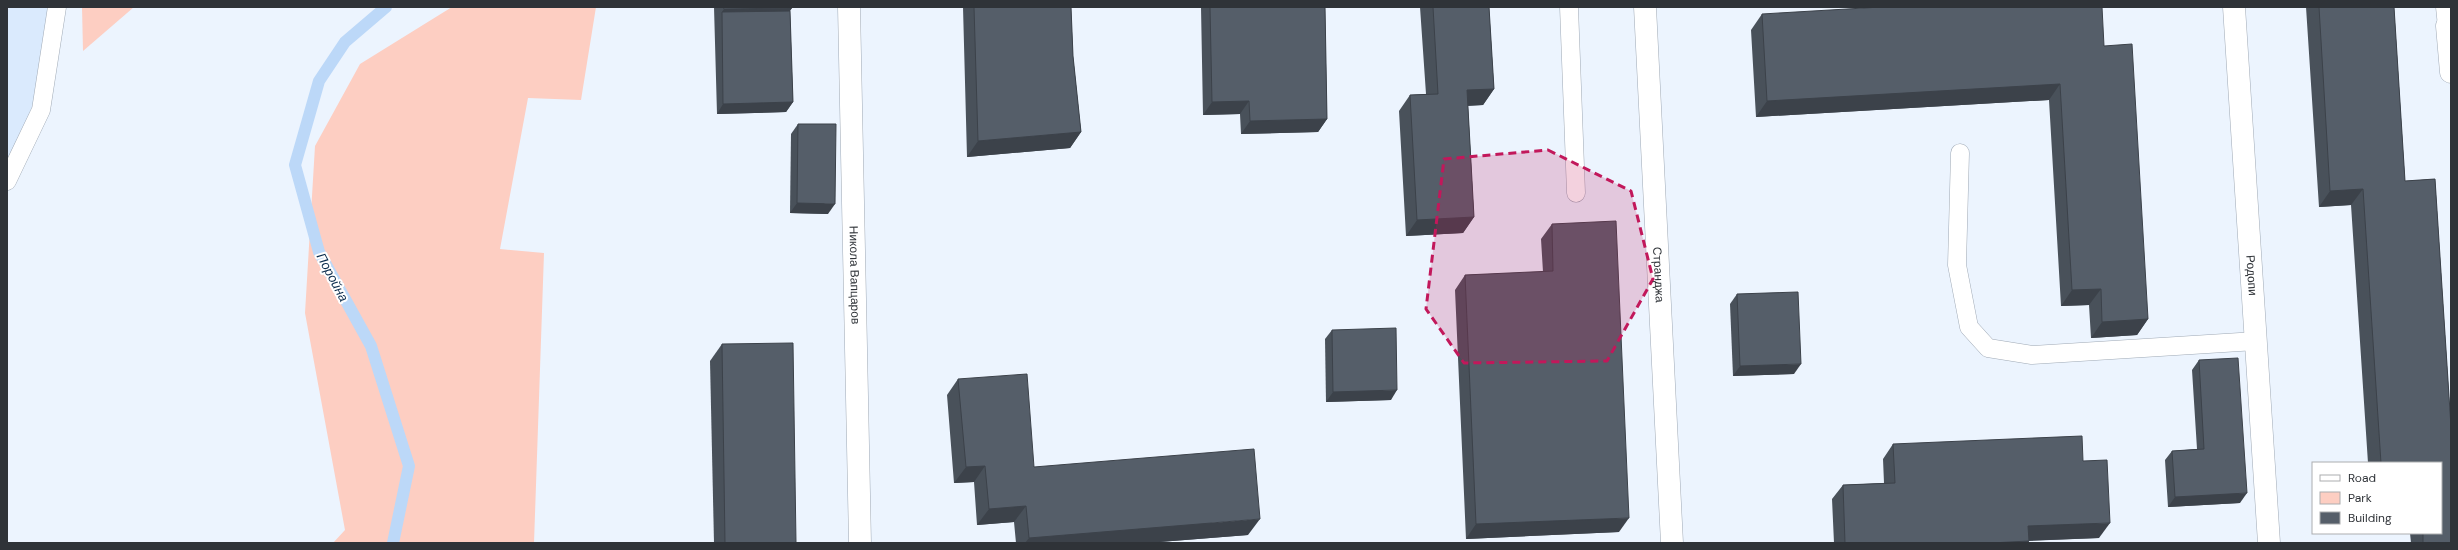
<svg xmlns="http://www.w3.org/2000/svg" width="2458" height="550" font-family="'DM Sans',sans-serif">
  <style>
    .built { fill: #daeafd }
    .green { fill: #fdcec2 }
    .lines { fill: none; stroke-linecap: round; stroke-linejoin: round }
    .stream { stroke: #bcd8f8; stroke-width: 12 }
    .lane-casing { stroke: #9fa9b5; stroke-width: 19 }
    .street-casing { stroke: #9fa9b5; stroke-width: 23 }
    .lane { stroke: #fff; stroke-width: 18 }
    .street { stroke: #fff; stroke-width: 22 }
    .wall { fill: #49515a }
    .shaded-wall { fill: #3c424a }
    .building { fill: #555e69; stroke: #3c424a }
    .marked { fill: #c2185b; fill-opacity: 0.2; stroke: #c2185b; stroke-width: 3; stroke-dasharray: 8 5; stroke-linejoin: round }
    .labels { text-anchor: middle; stroke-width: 4; stroke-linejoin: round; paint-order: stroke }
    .street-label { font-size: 12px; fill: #2f3338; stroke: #fff }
    .water-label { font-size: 13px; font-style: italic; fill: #0b2c4d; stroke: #fff }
  </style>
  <rect width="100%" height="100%" fill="#ecf4fe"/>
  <path class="built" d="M7,7H57L41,110L7,181Z"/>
  <g class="green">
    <path d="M82,7H134L83,51Z"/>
    <path d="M452,7H596L581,100L528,98L500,249L544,253L534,543H333L345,530L305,313L315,146L360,64Z"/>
  </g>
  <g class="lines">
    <path class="stream" d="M386,7L345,42L319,81L295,165L319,252L371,346L409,466L393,543"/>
    <defs>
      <g id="lane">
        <path d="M1569,7L1576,193"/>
        <path d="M2445,7L2447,26"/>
        <path d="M1960,153L1957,265L1969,327L1988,348L2032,355L2256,341"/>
        <path d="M7,181L41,110L57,7"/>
      </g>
      <g id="street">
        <path id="s1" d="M849,7L860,543"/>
        <path id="s2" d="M1645,7L1672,543"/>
        <path id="s3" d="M2234,7L2269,543"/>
        <path d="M2451,26H2447L2451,72"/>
      </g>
    </defs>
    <use href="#lane" class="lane-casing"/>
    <use href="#street" class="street-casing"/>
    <use href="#lane" class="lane"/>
    <use href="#street" class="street"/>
  </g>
  <g class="wall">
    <path d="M714,7H792L790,11L793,102L786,112L717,114Z"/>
    <path d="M963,7H1071L1073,56L1081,132L1070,148L967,157Z"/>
    <path d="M1201,7H1325L1327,119L1318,132L1241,134L1240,114L1203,115Z"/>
    <path d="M1420,7H1489L1494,89L1483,105L1468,106L1474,217L1463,233L1406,236L1399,111L1410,95L1426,94Z"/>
    <path d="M2306,7H2394L2405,181L2435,179L2451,427V543H2411L2410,533H2441V463H2368L2351,205L2319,207Z"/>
    <path d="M1762,14L2104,46L2148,319L2137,335L2091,338L2089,305L2061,306L2049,100L1756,117L1751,30Z"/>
    <path d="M798,124L828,214L790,213L791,134Z"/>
    <path d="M1552,224L1619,532L1466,539L1455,290L1465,275L1543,272L1541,239Z"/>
    <path d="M1737,294L1794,374L1733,376L1730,304Z"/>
    <path d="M1332,330L1391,400L1326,402L1325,339Z"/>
    <path d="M722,344L796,543H714L710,361Z"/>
    <path d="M2199,360L2240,503L2168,507L2165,460L2172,451L2197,449L2192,370Z"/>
    <path d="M958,379L1034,467L1248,535L1147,543H1016L1014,522L977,525L974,482L954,483L947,395Z"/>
    <path d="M1893,444L2083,461L2099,538L2029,541L2028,543H1834L1832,499L1843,485L1884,483L1883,459Z"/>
  </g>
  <g class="shaded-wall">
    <path d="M792,8L783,21L722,12L724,9Z"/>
    <path d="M2060,84L2049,100L1756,117L1767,101Z"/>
    <path d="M1494,89L1483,105L1455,106L1467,90Z"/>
    <path d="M1249,101L1240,114L1203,115L1212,102Z"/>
    <path d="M793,102L786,112L717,114L723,104Z"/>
    <path d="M1327,119L1318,132L1241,134L1250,121Z"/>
    <path d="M1081,132L1070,148L967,157L978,141Z"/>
    <path d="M2363,189L2351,205L2319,207L2330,191Z"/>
    <path d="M797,203L835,204L828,214L790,213Z"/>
    <path d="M1474,217L1463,233L1406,236L1417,220Z"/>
    <path d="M2101,289L2089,305L2061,306L2072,290Z"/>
    <path d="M2148,319L2137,335L2091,338L2102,322Z"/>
    <path d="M1801,364L1794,374L1733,376L1740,366Z"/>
    <path d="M1397,390L1391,400L1326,402L1333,392Z"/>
    <path d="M985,466L974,482L954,483L966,467Z"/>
    <path d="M2247,493L2240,503L2168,507L2175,497Z"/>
    <path d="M1026,506L1014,522L977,525L989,509Z"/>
    <path d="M1629,518L1619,532L1466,539L1476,524Z"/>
    <path d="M1260,519L1248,535L1147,543H1025L1029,538Z"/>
    <path d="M2110,523L2099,538L2018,541L2028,526Z"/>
    <path d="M2029,541L2028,543H1991Z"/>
  </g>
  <g class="building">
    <path d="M723,7H792V8L724,9Z"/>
    <path d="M974,7H1071L1073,56L1081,132L978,141Z"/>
    <path d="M1210,7H1325L1327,119L1250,121L1249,101L1212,102Z"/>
    <path d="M1433,7H1489L1494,89L1467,90L1474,217L1417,220L1410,95L1438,94Z"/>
    <path d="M1881,7H2102L2104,46L2132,44L2148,319L2102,322L2101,289L2072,290L2060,84L1767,101L1762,14Z"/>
    <path d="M2319,7H2394L2405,181L2435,179L2451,427V543H2423V533H2441V463H2381L2363,189L2330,191Z"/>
    <path d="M790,11L793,102L723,104L722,12Z"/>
    <path d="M798,124H836L835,204L797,203Z"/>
    <path d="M1616,221L1629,518L1476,524L1465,275L1553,271L1552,224Z"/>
    <path d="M1798,292L1801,364L1740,366L1737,294Z"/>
    <path d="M1396,328L1397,390L1333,392L1332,330Z"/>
    <path d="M793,343L796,543H725L722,344Z"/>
    <path d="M2238,358L2247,493L2175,497L2172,451L2204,449L2199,360Z"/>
    <path d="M1027,374L1034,467L1254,449L1260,519L1029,538L1026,506L989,509L985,466L966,467L958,379Z"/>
    <path d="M2082,436L2083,461L2107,460L2110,523L2028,526L2029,541L1991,543H1845L1843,485L1895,483L1893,444Z"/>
  </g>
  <path class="marked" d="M1548,150L1631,191L1653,279L1607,361L1464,363L1426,309L1444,159Z"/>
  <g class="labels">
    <g class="street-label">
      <text dy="4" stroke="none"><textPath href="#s1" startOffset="268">Никола Вапцаров</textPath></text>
      <text dy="4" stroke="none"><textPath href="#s2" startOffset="268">Странджа</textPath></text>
      <text dy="4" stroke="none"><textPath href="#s3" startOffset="269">Родопи</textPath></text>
    </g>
    <g class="water-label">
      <text transform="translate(333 277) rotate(62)" y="5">Поройна</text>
    </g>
  </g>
  <rect width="2458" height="550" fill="none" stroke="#2f3338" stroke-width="16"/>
  <rect x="2312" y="462" width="130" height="72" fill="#ffffff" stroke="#acadaf"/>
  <rect x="2320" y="475" width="20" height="6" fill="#ffffff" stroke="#acadaf"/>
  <text x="2348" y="482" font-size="12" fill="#2f3338">Road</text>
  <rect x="2320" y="492" width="20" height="12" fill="#fdcec2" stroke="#acadaf"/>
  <text x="2348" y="502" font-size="12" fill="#2f3338">Park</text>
  <rect x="2320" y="512" width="20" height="12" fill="#555e69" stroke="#acadaf"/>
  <text x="2348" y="522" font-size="12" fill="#2f3338">Building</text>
</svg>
